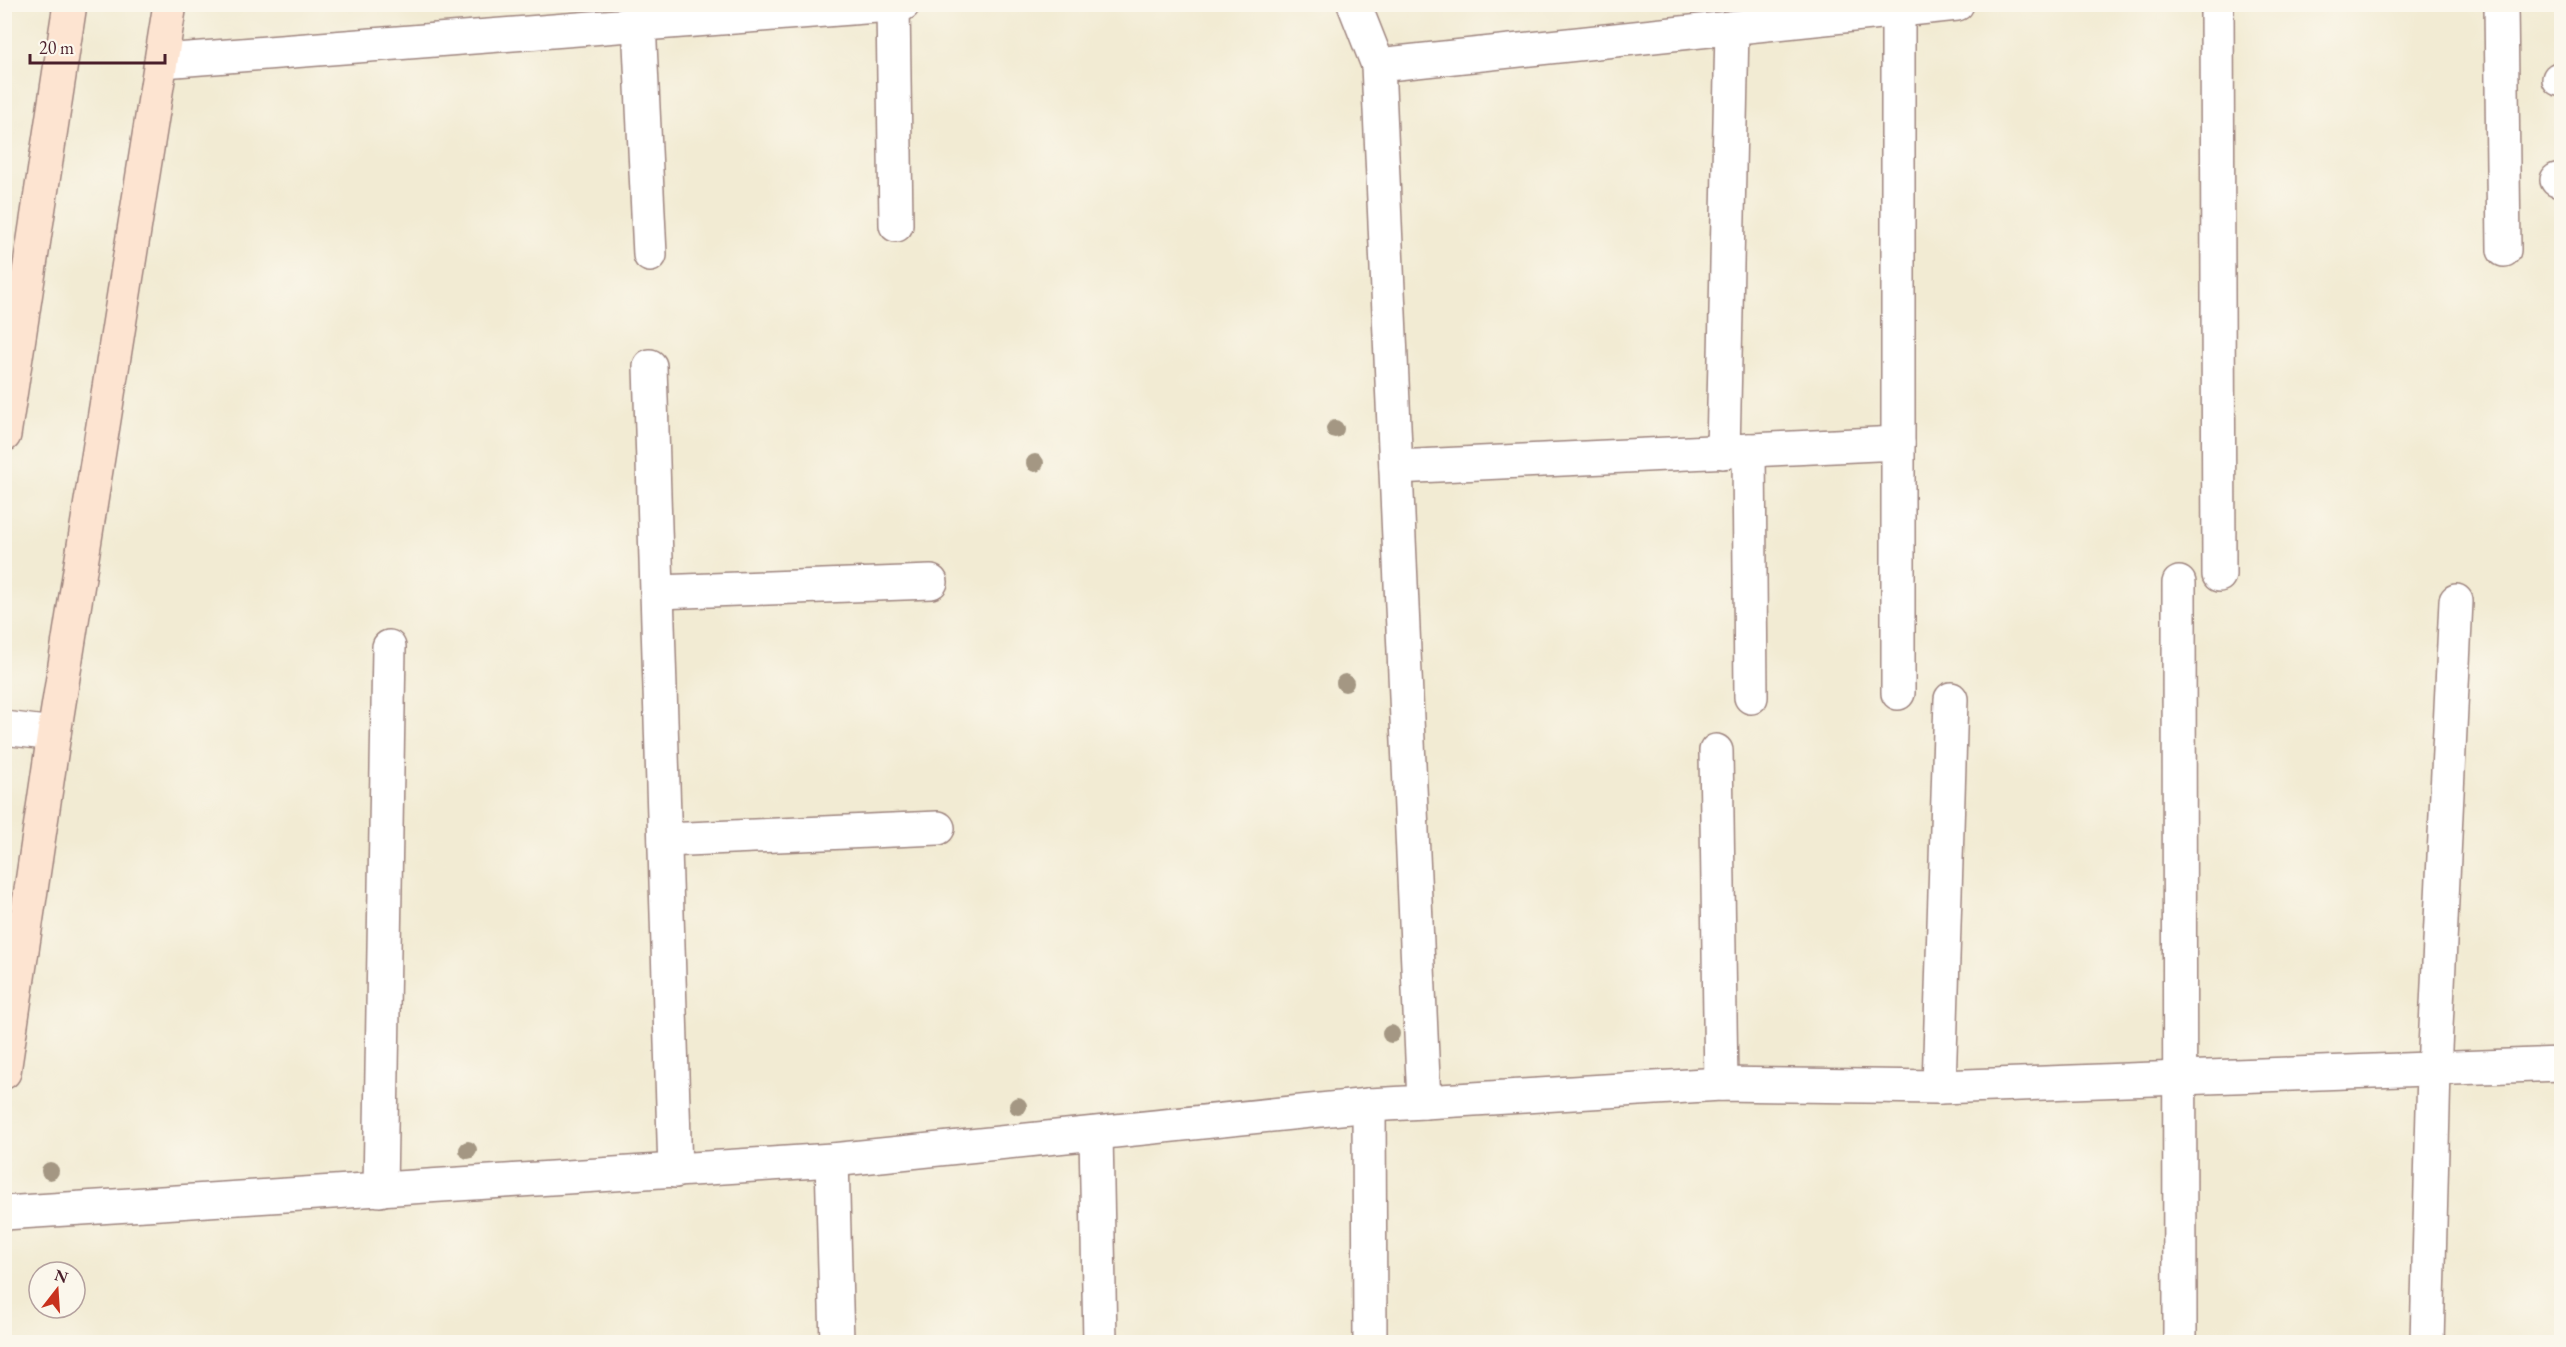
<svg xmlns="http://www.w3.org/2000/svg" width="2566" height="1347" font-family="'EB Garamond',serif">
  <style>
    .lines { fill: none; stroke-linecap: round; stroke-linejoin: round }
    .street-casing { stroke: #9e857f; stroke-width: 36 }
    .secondary-casing { stroke: #9e857f; stroke-width: 36 }
    .street { stroke: #fff; stroke-width: 33 }
    .secondary { stroke: #fde4d1; stroke-width: 33 }
    .tree { fill: #a49783 }
  </style>
  <rect width="100%" height="100%" fill="#fbf7ec"/>
  <filter id="ink" filterUnits="userSpaceOnUse"><feTurbulence type="fractalNoise" baseFrequency=".0167" numOctaves="2"/><feDisplacementMap in="SourceGraphic" scale="12" xChannelSelector="R" yChannelSelector="G"/><feConvolveMatrix kernelMatrix="1 2 1 2 8 2 1 2 1" color-interpolation-filters="sRGB"/></filter>
  <filter id="wash" filterUnits="userSpaceOnUse"><feTurbulence type="fractalNoise" baseFrequency=".008" numOctaves="4" result="noise"/><feDisplacementMap in="SourceGraphic" scale="24" xChannelSelector="R" yChannelSelector="G"/><feGaussianBlur stdDeviation="1.35" result="paint"/><feColorMatrix in="noise" values="0 0 0 0 0 0 0 0 0 0 0 0 0 0 0 0 0 1.4 0 .05"/><feComposite in="paint" operator="in"/></filter>
  <g filter="url(#wash)">
    <rect width="100%" height="100%" fill="#f2ebd3"/>
  </g>
  <g filter="url(#ink)">
    <g class="lines">
      <defs>
        <g id="street">
          <path d="M1354,4L1378,65"/>
          <path d="M2217,4L2219,575"/>
          <path d="M2501,4L2504,250"/>
          <path d="M893,5L896,225"/>
          <path d="M1898,11V693"/>
          <path d="M639,23L650,255"/>
          <path d="M163,61L903,4"/>
          <path d="M2559,79H2562"/>
          <path d="M2557,180H2562"/>
          <path d="M650,366L675,1171"/>
          <path d="M1749,450L1751,697"/>
          <path d="M1723,452L1732,28"/>
          <path d="M1396,467L1898,443"/>
          <path d="M2179,583L2180,1342"/>
          <path d="M658,592L931,582"/>
          <path d="M4,728L54,734"/>
          <path d="M1716,751L1721,1084"/>
          <path d="M665,840L938,828"/>
          <path d="M1939,1087L1951,699"/>
          <path d="M1424,1102L1721,1084L1939,1087L2562,1064"/>
          <path d="M1369,1105L1370,1342"/>
          <path d="M1096,1134L1100,1342"/>
          <path d="M832,1160L837,1342"/>
          <path d="M380,1190L389,647"/>
          <path d="M4,1213L832,1160L1369,1105L1424,1102L1378,65L1957,4"/>
          <path d="M2427,1342L2434,1070L2456,601"/>
        </g>
        <g id="secondary">
          <path d="M4,435L70,4"/>
          <path d="M4,1072L54,734L170,4"/>
        </g>
      </defs>
      <use href="#street" class="street-casing"/>
      <use href="#secondary" class="secondary-casing"/>
      <use href="#street" class="street"/>
      <use href="#secondary" class="secondary"/>
    </g>
    <g class="tree">
      <circle cx="1335" cy="429" r="9"/>
      <circle cx="1035" cy="463" r="9"/>
      <circle cx="1345" cy="683" r="9"/>
      <circle cx="1391" cy="1034" r="9"/>
      <circle cx="1018" cy="1106" r="9"/>
      <circle cx="468" cy="1150" r="9"/>
      <circle cx="50" cy="1171" r="9"/>
    </g>
  </g>
  <rect width="2566" height="1347" fill="none" stroke="#fbf7ec" stroke-width="24"/>
  <g transform="translate(57 1290) rotate(17)"><circle r="28" fill="#fbf7ec" stroke="#b4a19f" stroke-width="1.5"/>
  <path d="M0-4.5L10 22L0 15L-10 22Z" fill="#c8321e"/>
  <text y="-9" font-size="16" font-weight="bold" text-anchor="middle" fill="#4a1f2b">N</text>
  </g>
  <path d="M30 54v9h135v-9" fill="none" stroke="#4a1f2b" stroke-width="3"/>
  <text x="39" y="54" font-size="18" fill="#4a1f2b" stroke="#fbf7ec" stroke-width="4.5" paint-order="stroke">20 m</text>
</svg>
